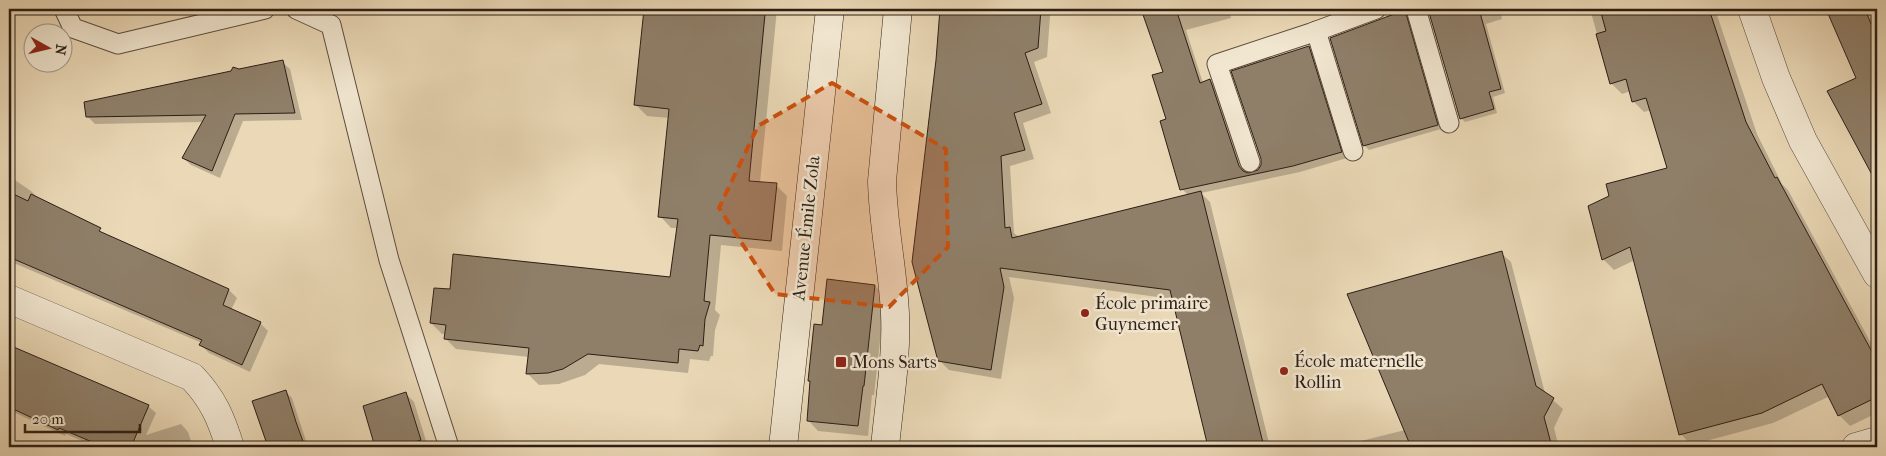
<svg xmlns="http://www.w3.org/2000/svg" width="1886" height="456" font-family="'IM FELL French Canon',serif">
  <style>
    .shadow { fill: #0003 }
    .building { fill: #8f7f69; stroke: #2c1e16 }
    .lines { fill: none; stroke-linecap: round; stroke-linejoin: round }
    .service-casing { stroke: #5c4c3e; stroke-width: 21 }
    .minor-casing { stroke: #5c4c3e; stroke-width: 29 }
    .tertiary-casing { stroke: #5c4c3e; stroke-width: 29 }
    .secondary-casing { stroke: #2c1e16; stroke-width: 29 }
    .service { stroke: #f1e6d0; stroke-width: 19 }
    .minor { stroke: #f1e6d0; stroke-width: 28 }
    .tertiary { stroke: #f1e6d0; stroke-width: 28 }
    .secondary { stroke: #f1e6d0; stroke-width: 28 }
    .marked { fill: #cc500e; fill-opacity: 0.2; stroke: #cc500e; stroke-width: 4; stroke-dasharray: 10 6; stroke-linejoin: round }
    .poi-dot { fill: #8f2418; stroke: #f1e6d0; stroke-width: 2 }
    .labels { text-anchor: middle; stroke-width: 5; stroke-linejoin: round; paint-order: stroke }
    .street-label { font-size: 18px; fill: #2c1e16; stroke: #f1e6d0 }
    .poi-label { font-size: 18px; fill: #2c1e16; stroke: #f1e6d0; text-anchor: start }
  </style>
  <rect width="100%" height="100%" fill="#ead8b6"/>
  <filter id="stains"><feTurbulence type="fractalNoise" baseFrequency=".004" numOctaves="4"/><feColorMatrix values="0 0 0 0 .2 0 0 0 0 .09 0 0 0 0 .02 0 0 0 .5 -.17"/></filter>
  <radialGradient id="worn" r=".72"><stop offset=".6" stop-color="#630" stop-opacity="0"/><stop offset="1" stop-color="#630" stop-opacity=".3"/></radialGradient>
  <g class="shadow">
    <path d="M682,9H777L760,183L776,185L787,196L782,251L721,245L715,310L720,315L715,330L713,356H711L709,361L690,359L688,373L599,364L585,375L559,384L539,385L528,374L529,357L456,349L445,338L446,334H442L431,323L451,291L671,278L678,228H671L660,216L669,118L647,116L636,105L678,47Z"/>
    <path d="M940,9H1049L1050,17L1047,57L1034,62L1051,113L1023,123L1034,159L1010,166L1014,233L1019,237L1188,195L1182,189L1167,120L1164,73L1144,9H1229L1231,18L1186,30L1203,83L1210,80L1216,87L1245,173L1248,174L1259,171L1308,47L1315,53L1347,158L1300,172L1201,193L1210,202L1270,447H1210L1173,299L1009,277L1014,298L1001,379L949,370L939,360L937,60Z"/>
    <path d="M1428,9H1500L1502,19L1486,24L1505,93L1493,97L1497,113L1465,122L1461,118Z"/>
    <path d="M1590,9H1715L1757,134L1782,184L1788,190L1877,354V413L1850,426L1839,415L1830,396L1773,423L1691,445L1681,434L1635,260L1614,270L1603,259L1668,169L1651,110L1644,112L1633,101L1631,91L1622,94L1611,83Z"/>
    <path d="M1828,9H1867L1877,31V179L1829,92L1858,78Z"/>
    <path d="M1405,12L1409,16L1441,129L1369,150L1364,145Z"/>
    <path d="M282,62L290,69L302,120L243,121L220,178L191,165L183,158L203,122L95,124L87,116L232,72Z"/>
    <path d="M9,176L31,191L39,199L82,225L229,290L237,298L231,310L260,323L268,331L250,372L209,353L201,345L202,343L9,261Z"/>
    <path d="M1501,253L1511,262L1545,393L1563,409L1554,428L1559,447H1337L1405,430Z"/>
    <path d="M875,286L885,296L874,395H872L868,436L818,431L808,420L823,326Z"/>
    <path d="M9,346L148,406L156,413L146,435L181,424L188,432L193,447H96L66,434L65,436L9,410Z"/>
    <path d="M285,391L292,398L308,447H269L254,401Z"/>
    <path d="M406,394L414,402L428,447H377L364,407Z"/>
  </g>
  <g class="building">
    <path d="M644,9H729V10L765,14L749,181L777,183L771,241L710,235L704,301L710,302L705,319L703,346L700,345L698,351L679,349L678,363L588,354L563,369L548,373L526,374L529,348L444,339L446,325L430,323L434,288L450,289L453,254L670,277L678,219L658,217L669,109L634,105Z"/>
    <path d="M940,9H1041L1038,48L1025,53L1042,104L1014,113L1025,150L1001,156L1005,228L1010,227L1012,238L1201,191L1264,447H1208L1170,290L1000,268L1004,287L991,370L938,361L912,262L936,60Z"/>
    <path d="M1141,9H1176L1200,83L1210,79L1239,166L1243,171L1248,173L1258,170L1261,165V159L1231,71L1309,46L1342,152L1293,166L1180,190L1160,121L1166,119L1152,75L1163,72Z"/>
    <path d="M1428,9H1479L1501,89L1489,92L1494,109L1460,119Z"/>
    <path d="M1600,9H1709L1746,122L1775,178L1777,177L1877,361V397L1838,416L1822,384L1762,413L1679,435L1630,247L1602,260L1588,206L1609,196L1606,184L1667,168L1646,98L1632,102L1626,79L1610,84L1596,34L1606,31Z"/>
    <path d="M1826,9H1865L1877,39V184L1827,91L1856,78Z"/>
    <path d="M1405,10L1438,125L1363,146L1330,38Z"/>
    <path d="M283,60L295,113L235,114L212,171L182,158L206,115L86,117L84,102L231,71L233,67L239,69Z"/>
    <path d="M9,192L28,201L31,194L101,228L99,231L229,289L223,305L261,322L242,365L199,345L202,340L9,257Z"/>
    <path d="M1502,251L1536,386L1554,398L1544,417L1552,447H1411L1347,294Z"/>
    <path d="M827,279L875,285L864,386H863L858,426L807,421L810,381H808L814,324L822,325Z"/>
    <path d="M9,345L149,405L131,447H104L59,428L58,430L9,407Z"/>
    <path d="M286,390L296,422L305,447H268L252,401Z"/>
    <path d="M406,392L421,440L399,447H375L363,406Z"/>
  </g>
  <g class="lines">
    <defs>
      <g id="service">
        <path d="M64,9L73,28L118,44L265,9"/>
        <path d="M296,9L331,25L389,260L449,447"/>
        <path d="M1416,9L1449,123"/>
        <path d="M1316,31L1353,151"/>
        <path d="M1250,162L1217,64L1311,33L1376,9"/>
      </g>
      <g id="minor">
        <path d="M9,299L192,377C213,399 221,418 230,447"/>
        <path d="M1856,447L1877,441"/>
      </g>
      <path id="tertiary" d="M1752,9L1776,78L1803,141L1877,274"/>
      <g id="secondary">
        <path d="M783,447L830,9"/>
        <path d="M885,447C889,403 897,358 895,314C893,269 883,226 882,181L898,9"/>
      </g>
    </defs>
    <use href="#service" class="service-casing"/>
    <use href="#minor" class="minor-casing"/>
    <use href="#tertiary" class="tertiary-casing"/>
    <use href="#secondary" class="secondary-casing"/>
    <use href="#service" class="service"/>
    <use href="#minor" class="minor"/>
    <use href="#tertiary" class="tertiary"/>
    <use href="#secondary" class="secondary"/>
  </g>
  <path class="marked" d="M832,83L946,149L948,247L889,307L775,294L719,208L758,126Z"/>
  <g class="poi-dot">
    <circle cx="1085" cy="313" r="5"/>
    <rect x="835" y="356" width="12" height="12" rx="2.5"/>
    <circle cx="1284" cy="371" r="5"/>
  </g>
  <g class="labels">
    <g class="street-label">
      <text transform="translate(806 228) rotate(-84)" y="6">Avenue Émile Zola</text>
    </g>
    <g class="poi-label">
      <text x="1095" y="309">École primaire<tspan x="1095" dy="21">Guynemer</tspan></text>
      <text x="1294" y="367">École maternelle<tspan x="1294" dy="21">Rollin</tspan></text>
      <text x="852" y="368">Mons Sarts</text>
    </g>
  </g>
  <rect width="1886" height="456" fill="none" stroke="#ead8b6" stroke-width="30"/>
  <rect x="10" y="10" width="1866" height="436" fill="none" stroke="#2c1e16" stroke-width="2.5"/>
  <rect x="15" y="15" width="1856" height="426" fill="none" stroke="#2c1e16"/>
  <g transform="translate(48 48) rotate(98)"><circle r="24" fill="#f1e6d0" stroke="#a29686"/>
  <path d="M0-4L9 19L0 12L-9 19Z" fill="#8f2418"/>
  <text y="-8" font-size="14" font-weight="bold" text-anchor="middle" fill="#2c1e16">N</text>
  </g>
  <path d="M25 424v8h115v-8" fill="none" stroke="#2c1e16" stroke-width="2.5"/>
  <text x="32" y="424" font-size="15" fill="#2c1e16" stroke="#f1e6d0" stroke-width="4" paint-order="stroke">20 m</text>
  <rect width="100%" height="100%" filter="url(#stains)"/>
  <rect width="100%" height="100%" fill="url(#worn)"/>
</svg>
